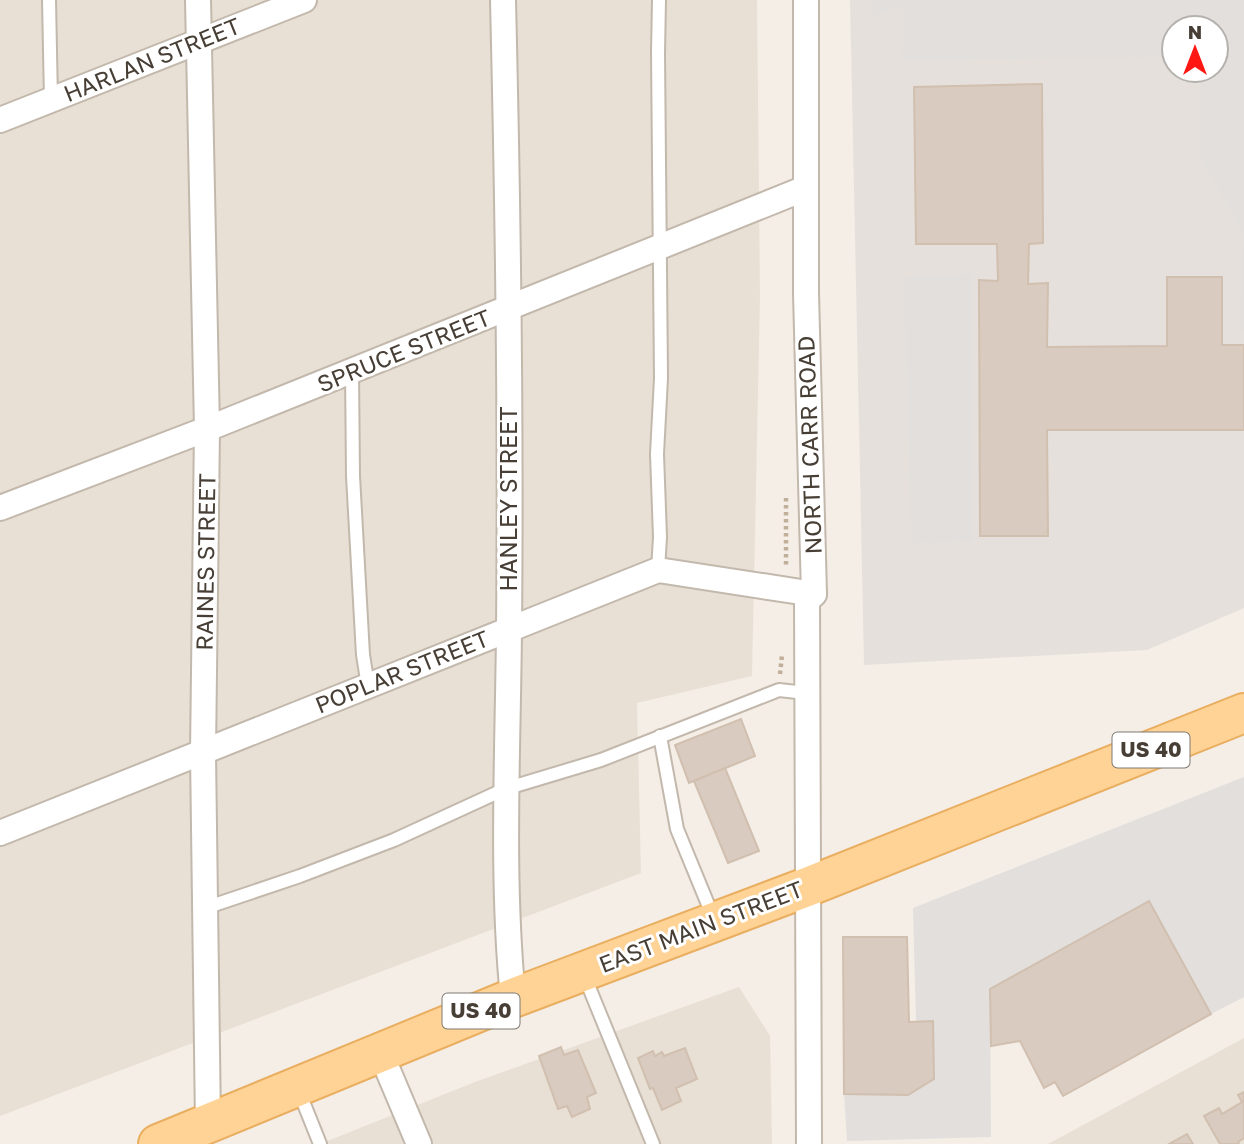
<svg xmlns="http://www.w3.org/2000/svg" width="1244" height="1144" font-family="'Golos Text',sans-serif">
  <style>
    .residential { fill: #e8e0d5 }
    .industrial { fill: #e6e0dc; fill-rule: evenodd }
    .parking { fill: #e2dfdc }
    .building { fill: #d9cbbf; stroke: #d1bfaf; stroke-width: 2 }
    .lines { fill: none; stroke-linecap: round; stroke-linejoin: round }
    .service-casing { stroke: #c3b8ac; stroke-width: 16 }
    .minor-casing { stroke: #c3b8ac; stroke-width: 28 }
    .primary-casing { stroke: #e9ae60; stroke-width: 42 }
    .path { stroke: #c2af99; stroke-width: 4.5; stroke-dasharray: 3.5 3.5; stroke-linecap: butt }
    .service { stroke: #fff; stroke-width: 12 }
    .minor { stroke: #fff; stroke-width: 24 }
    .primary { stroke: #ffd395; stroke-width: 38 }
    .labels { text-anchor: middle; stroke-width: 6; stroke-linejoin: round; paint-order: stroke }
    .shield { fill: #fff; stroke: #7e7872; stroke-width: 2 }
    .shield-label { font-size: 21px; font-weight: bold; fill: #473e35 }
    .street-label { font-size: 23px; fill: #473e35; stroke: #fff }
  </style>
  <rect width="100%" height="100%" fill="#f4eee7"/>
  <g class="residential">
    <path d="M0,0H757L760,296L752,676L637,703L641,873L0,1116Z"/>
    <path d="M739,987L770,1036L772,1144H320L475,1082Z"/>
    <path d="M1244,1038V1144H1048Z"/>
  </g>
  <path class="industrial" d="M850,0H1244V608L1147,650L864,665ZM1174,28H1216V70H1174Z"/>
  <g class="parking">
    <path d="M872,0H1244V330H1241L1243,232L1200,156L1201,70H1216V28H1174V57L902,60L905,5L871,16Z"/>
    <path d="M973,274V541L911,543L904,277Z"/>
    <path d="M1244,777V997L1211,1014L1149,902L990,989L991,1137L847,1141L844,1094L908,1095L934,1079L933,1022H916L913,908Z"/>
  </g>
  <g class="building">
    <path d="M1042,84L1043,243L1029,244L1028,284L1048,283L1047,347L1167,346V277H1222V345H1244V430H1047L1048,536H980L979,280L998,281L997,244H916L914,87Z"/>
    <path d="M741,719L755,756L689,783L675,745Z"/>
    <path d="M725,768L759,851L728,863L694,781Z"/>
    <path d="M1149,901L1211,1014L1063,1096L1055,1082L1044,1088L1020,1041L991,1046L990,989Z"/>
    <path d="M843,937H907L909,1022L933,1021L934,1079L908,1095L844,1094Z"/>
    <path d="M561,1047L564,1055L578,1050L596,1093L587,1097L590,1109L572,1117L567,1106L558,1109L539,1056Z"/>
    <path d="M685,1048L697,1079L676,1088L681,1101L662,1110L653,1088L650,1089L638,1058L653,1051L655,1056L662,1052L664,1056Z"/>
    <path d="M1244,1092V1138L1238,1142L1239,1144H1220L1204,1116L1219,1108L1222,1114L1242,1102L1238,1095Z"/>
    <path d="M1187,1134L1193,1144H1169Z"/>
  </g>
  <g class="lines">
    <defs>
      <g id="service">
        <path d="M49,0L51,100"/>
        <path d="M352,371L353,476L363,655L368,686"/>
        <path d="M658,570L660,537L657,454L661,378L658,53L659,0"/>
        <path d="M660,736L677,829L714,919"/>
        <path d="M205,908L300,876L394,840L505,789L601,760L779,690L806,693"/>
        <path d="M584,975L653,1144"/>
        <path d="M298,1089L320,1144"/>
      </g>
      <g id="minor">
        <path d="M198,0L207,429L203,753L208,1124"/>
        <path d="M503,0C508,209 511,419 509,629C508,752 501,875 513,998"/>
        <path d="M806,0V293L814,594L807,601L809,1144"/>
        <path d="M0,120L304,0"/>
        <path d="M0,508L207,429L806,188"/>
        <path d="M0,833L658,570L814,594"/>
        <path d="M381,1054L419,1144"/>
      </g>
      <path id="primary" d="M158,1144L513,998L807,887L1244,713"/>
    </defs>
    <use href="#service" class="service-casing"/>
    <use href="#minor" class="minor-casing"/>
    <use href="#primary" class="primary-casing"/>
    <g class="path">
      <path d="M786,498V566"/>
      <path d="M780,674L782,655"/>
    </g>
    <use href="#service" class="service"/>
    <use href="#minor" class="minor"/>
    <use href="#primary" class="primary"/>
  </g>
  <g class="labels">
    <g class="shield">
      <rect x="1112.5" y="732.5" width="77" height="35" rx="5"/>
      <rect x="442.5" y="993.5" width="77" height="35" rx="5"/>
    </g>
    <g class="shield-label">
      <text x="1151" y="757">US 40</text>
      <text x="481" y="1018">US 40</text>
    </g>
    <g class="street-label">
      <text transform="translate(152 60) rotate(-22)" y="8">HARLAN STREET</text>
      <text transform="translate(404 351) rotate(-22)" y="8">SPRUCE STREET</text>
      <text transform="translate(810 445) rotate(-92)" y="8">NORTH CARR ROAD</text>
      <text transform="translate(509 499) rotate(-90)" y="8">HANLEY STREET</text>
      <text transform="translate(206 562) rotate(-89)" y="8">RAINES STREET</text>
      <text transform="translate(402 672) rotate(-22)" y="8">POPLAR STREET</text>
      <text transform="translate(701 927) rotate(-21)" y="8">EAST MAIN STREET</text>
    </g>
  </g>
  <g transform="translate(1195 49)"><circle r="33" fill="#ffffff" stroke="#b5b2ae" stroke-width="2"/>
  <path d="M0-5L12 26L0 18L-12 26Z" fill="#ff1713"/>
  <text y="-10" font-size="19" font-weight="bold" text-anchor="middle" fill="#473e35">N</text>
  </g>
</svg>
